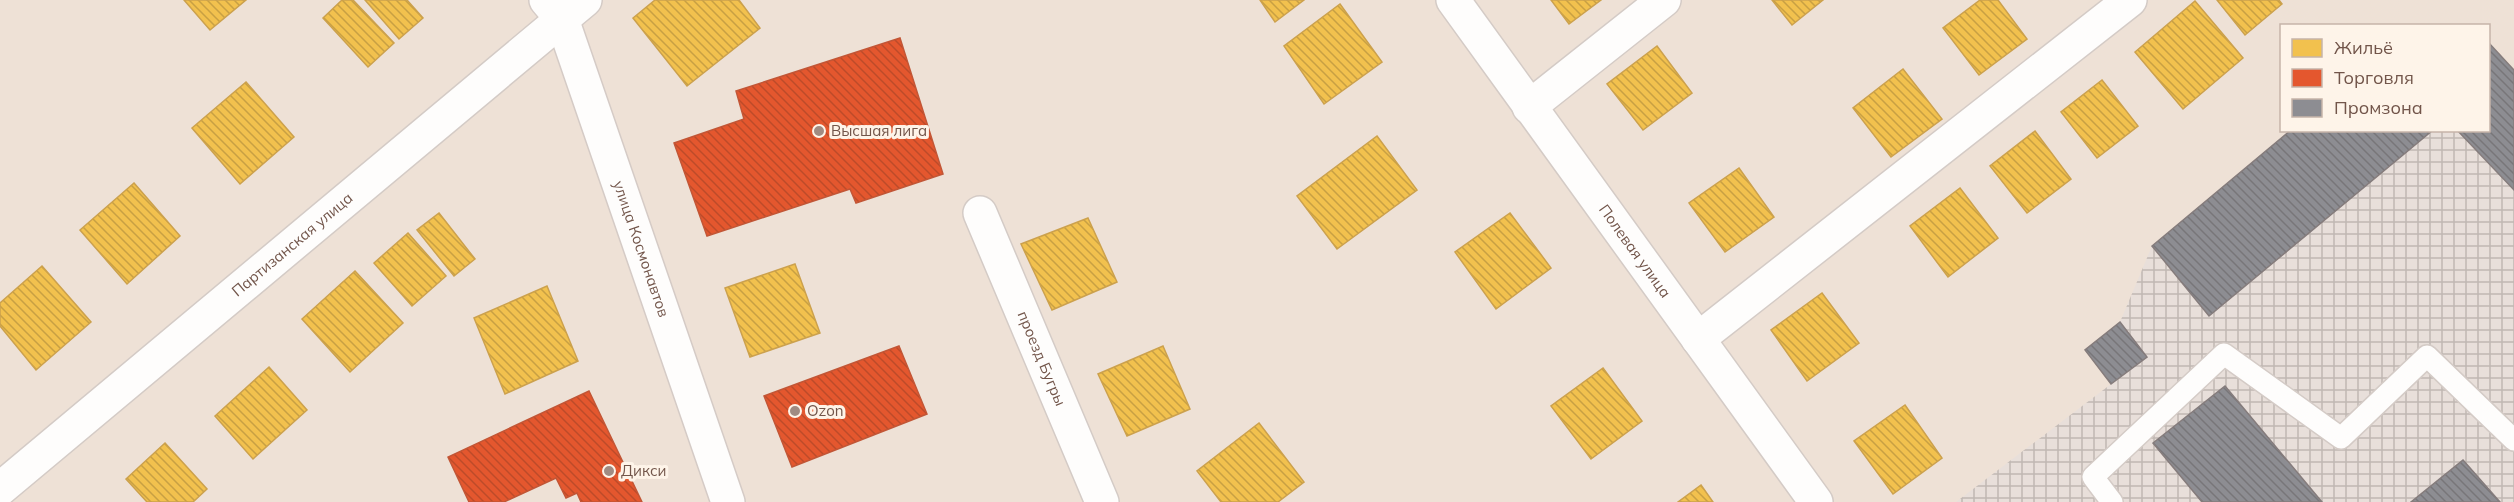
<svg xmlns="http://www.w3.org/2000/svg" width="2514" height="502" font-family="Mulish,sans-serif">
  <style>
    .residential { fill: #eee1d6; fill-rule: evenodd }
    .industrial { fill: url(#industrial-grid) }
    .homes { fill: url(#homes-back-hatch); stroke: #cca14d; stroke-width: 1.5 }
    .shops { fill: url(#shops-back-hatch); stroke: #c25636; stroke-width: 1.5 }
    .industry { fill: url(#industry-back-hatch); stroke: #857c7c; stroke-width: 1.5 }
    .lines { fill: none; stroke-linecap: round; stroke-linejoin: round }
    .lane-casing { stroke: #d4cbc6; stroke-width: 24 }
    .street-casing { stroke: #d4cbc6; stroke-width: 36 }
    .secondary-casing { stroke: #d5cbc6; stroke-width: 36 }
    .lane { stroke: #fefdfc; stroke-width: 21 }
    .street { stroke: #fefdfc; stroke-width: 33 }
    .secondary { stroke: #fefdfc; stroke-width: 33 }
    .poi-dot { fill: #a08b82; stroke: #fef4e9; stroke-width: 2 }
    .labels { text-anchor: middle; stroke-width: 6; stroke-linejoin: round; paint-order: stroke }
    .poi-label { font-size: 15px; fill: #72554a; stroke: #fef4e9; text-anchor: start }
    .street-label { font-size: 15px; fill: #72554a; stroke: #fef4e9 }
  </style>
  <defs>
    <pattern id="industrial-grid" width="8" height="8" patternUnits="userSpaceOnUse" patternTransform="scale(1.5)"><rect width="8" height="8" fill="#e8dfda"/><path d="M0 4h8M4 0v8" fill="none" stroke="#c0b8b3"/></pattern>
    <pattern id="homes-back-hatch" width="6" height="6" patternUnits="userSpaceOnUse" patternTransform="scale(1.5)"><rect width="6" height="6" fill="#f2c14e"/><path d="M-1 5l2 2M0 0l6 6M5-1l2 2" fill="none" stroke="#c8a043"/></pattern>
    <pattern id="shops-back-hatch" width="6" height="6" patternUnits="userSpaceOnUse" patternTransform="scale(1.5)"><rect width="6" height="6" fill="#e4572e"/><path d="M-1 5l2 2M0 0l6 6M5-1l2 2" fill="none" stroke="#bd4b29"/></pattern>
    <pattern id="industry-back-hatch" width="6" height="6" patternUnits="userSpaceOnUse" patternTransform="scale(1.5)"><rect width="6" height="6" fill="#8d8d92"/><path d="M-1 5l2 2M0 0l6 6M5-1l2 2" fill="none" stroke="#787679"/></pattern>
  </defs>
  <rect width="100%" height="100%" fill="#f5efe9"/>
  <path class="residential" d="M0,0H2514V502H0ZM2282,26H2488V130H2282Z"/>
  <path class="industrial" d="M2489,42L2514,70V502H1956L2111,384L2085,350L2120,322L2152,246L2291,131L2488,130Z"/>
  <g class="homes">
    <path d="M184,0H246L210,30Z"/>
    <path d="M342,0H353L394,43L368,67L323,18Z"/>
    <path d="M365,0H407L423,18L399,39Z"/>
    <path d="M655,0H739L760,28L687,86L633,18Z"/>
    <path d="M1260,0H1304L1275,22Z"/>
    <path d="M1551,0H1601L1569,24Z"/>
    <path d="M1772,0H1823L1792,25Z"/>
    <path d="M1980,0H1998L2027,39L1979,75L1943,28Z"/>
    <path d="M2217,0H2279L2282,4L2245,35Z"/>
    <path d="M2195,1L2243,58L2183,109L2135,52Z"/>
    <path d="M1340,4L1382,62L1324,104L1284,46Z"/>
    <path d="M1657,46L1692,93L1643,130L1607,84Z"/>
    <path d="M1903,69L1942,119L1891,157L1853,108Z"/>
    <path d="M2102,80L2138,126L2097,158L2061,112Z"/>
    <path d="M246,82L294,137L240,184L192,128Z"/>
    <path d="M2035,131L2071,179L2027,213L1990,166Z"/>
    <path d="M1377,136L1417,190L1337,249L1297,196Z"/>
    <path d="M1739,168L1774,217L1725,252L1689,203Z"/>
    <path d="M134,183L180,236L127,284L80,230Z"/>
    <path d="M1960,188L1998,238L1948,277L1910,226Z"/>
    <path d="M439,213L475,259L454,276L417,230Z"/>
    <path d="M1510,213L1551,268L1496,309L1455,252Z"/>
    <path d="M1088,218L1117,282L1052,310L1021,244Z"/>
    <path d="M408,233L446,276L412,306L374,263Z"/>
    <path d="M795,264L820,333L750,357L725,288Z"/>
    <path d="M42,266L91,322L36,370L0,326V303Z"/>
    <path d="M355,271L403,323L350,372L302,319Z"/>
    <path d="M547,286L578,361L505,394L474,318Z"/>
    <path d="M1822,293L1859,343L1807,381L1771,330Z"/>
    <path d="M1163,346L1190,409L1127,436L1098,374Z"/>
    <path d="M269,367L307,410L253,459L215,416Z"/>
    <path d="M1603,368L1642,421L1591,459L1551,406Z"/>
    <path d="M1905,405L1942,458L1893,494L1854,441Z"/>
    <path d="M1259,423L1304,482L1278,502H1221L1197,471Z"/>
    <path d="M165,443L207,489L193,502H147L126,479Z"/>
    <path d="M1701,485L1713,502H1678Z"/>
  </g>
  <g class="shops">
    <path d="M900,38L943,174L856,203L850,189L707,236L674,143L744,119L736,91Z"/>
    <path d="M899,346L927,414L792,467L764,396Z"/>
    <path d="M589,391L642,502H581L577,493L566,498L556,478L504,502H469L448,457Z"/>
  </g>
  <g class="industry">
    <path d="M2488,42L2514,70V190L2457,130H2488Z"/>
    <path d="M2291,130H2433L2209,316L2152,246Z"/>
    <path d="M2120,322L2147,357L2111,384L2085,350Z"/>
    <path d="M2225,386L2322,502H2202L2153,443Z"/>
    <path d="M2463,460L2500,502H2411Z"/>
  </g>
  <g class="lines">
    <defs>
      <path id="lane" d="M2112,502L2093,477L2224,354L2341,438L2427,356L2514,440"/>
      <g id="street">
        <path id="s1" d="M1453,0L1816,502"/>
        <path d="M1529,107L1664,0"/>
        <path id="s2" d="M980,213L1102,502"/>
        <path d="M1698,339L2130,0"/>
        <path id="s3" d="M0,489L585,0"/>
      </g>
      <g id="secondary">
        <path id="s4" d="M546,0L562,19L728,502"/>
      </g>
    </defs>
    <use href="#lane" class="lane-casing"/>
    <use href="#street" class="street-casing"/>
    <use href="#secondary" class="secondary-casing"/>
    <use href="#lane" class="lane"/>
    <use href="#street" class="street"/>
    <use href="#secondary" class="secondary"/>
  </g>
  <g class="poi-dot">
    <circle cx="819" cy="131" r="6"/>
    <circle cx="795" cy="411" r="6"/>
    <circle cx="609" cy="471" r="6"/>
  </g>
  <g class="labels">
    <g class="poi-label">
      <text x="831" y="136">Высшая лига</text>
      <text x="807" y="416">Ozon</text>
      <text x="621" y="476">Дикси</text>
    </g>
    <g class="street-label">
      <text dy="5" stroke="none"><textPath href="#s3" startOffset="381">Партизанская улица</textPath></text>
      <text dy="5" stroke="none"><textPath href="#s4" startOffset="268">улица Космонавтов</textPath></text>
      <text dy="5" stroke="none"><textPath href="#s1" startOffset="310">Полевая улица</textPath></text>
      <text dy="5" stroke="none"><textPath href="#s2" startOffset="158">проезд Бугры</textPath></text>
    </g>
  </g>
  <rect x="2280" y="24" width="210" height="108" fill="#fef4e9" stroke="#c6b4a9" stroke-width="1.5"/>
  <rect x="2292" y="39" width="30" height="18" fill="#f2c14e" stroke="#c6b4a9" stroke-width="1.5"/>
  <text x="2334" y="54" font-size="18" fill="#72554a">Жильё</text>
  <rect x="2292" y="69" width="30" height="18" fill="#e4572e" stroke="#c6b4a9" stroke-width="1.5"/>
  <text x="2334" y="84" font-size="18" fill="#72554a">Торговля</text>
  <rect x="2292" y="99" width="30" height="18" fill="#8d8d92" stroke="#c6b4a9" stroke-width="1.5"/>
  <text x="2334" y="114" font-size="18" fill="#72554a">Промзона</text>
</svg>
